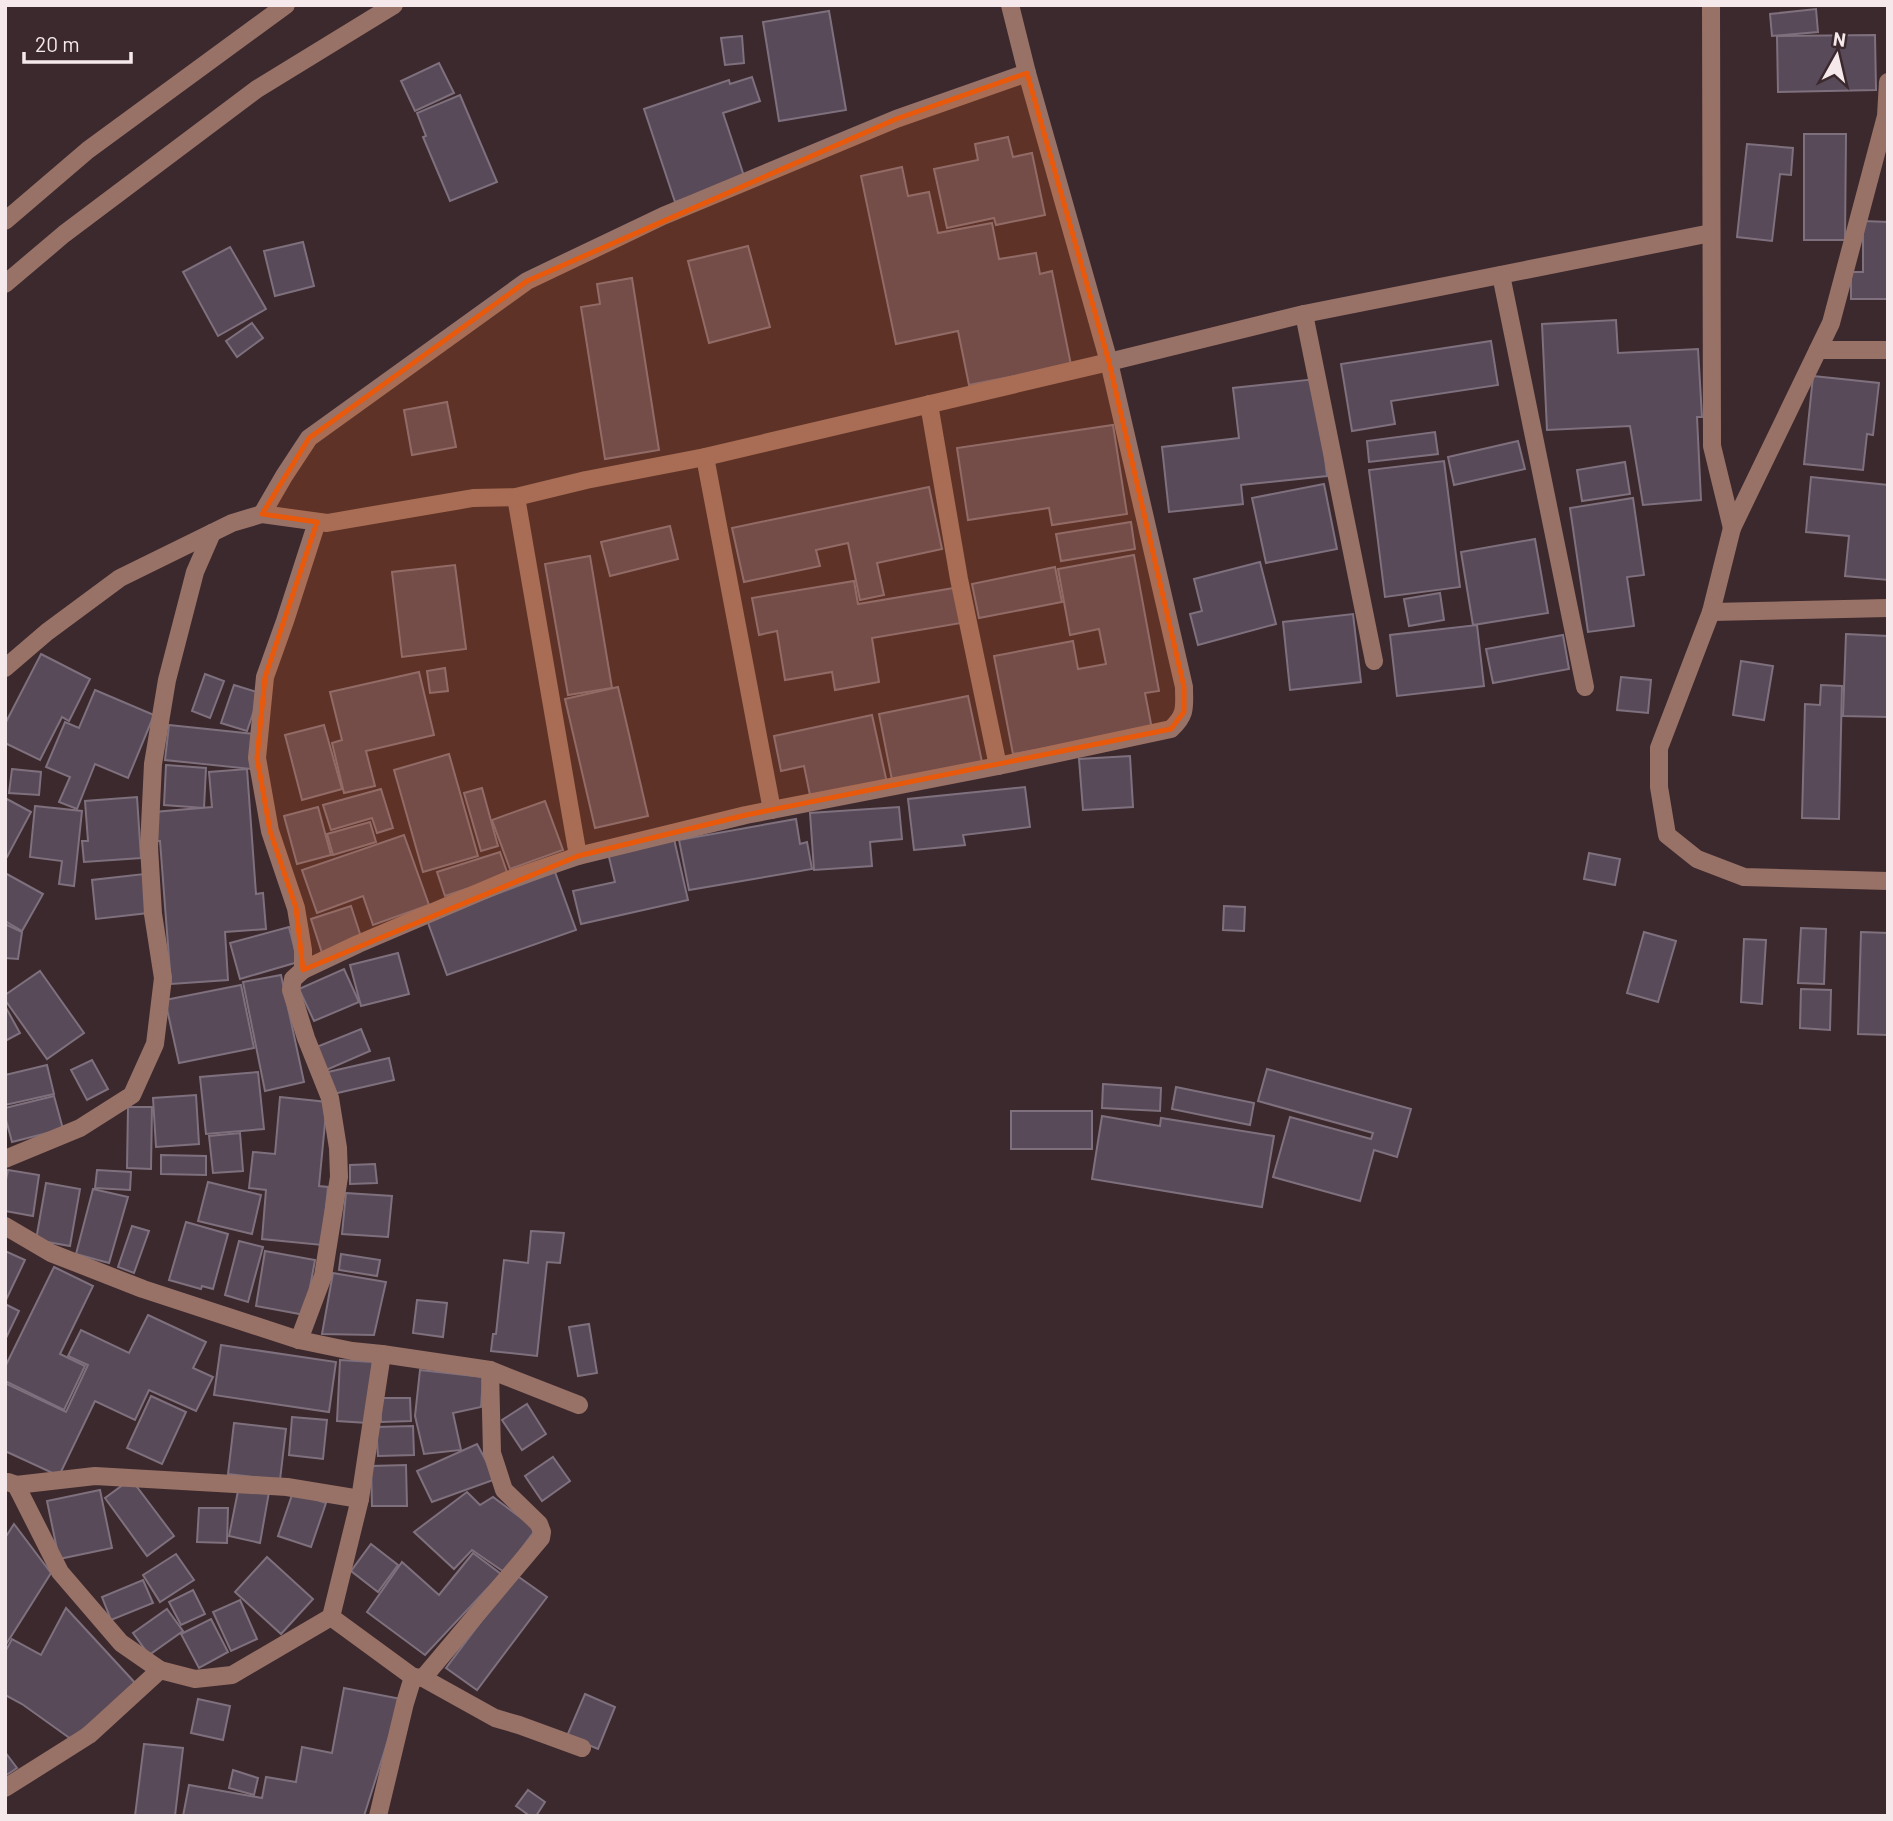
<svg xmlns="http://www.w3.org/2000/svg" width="1893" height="1821" font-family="Barlow,sans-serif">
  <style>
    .building { fill: #584a58; stroke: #7f707e; stroke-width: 2 }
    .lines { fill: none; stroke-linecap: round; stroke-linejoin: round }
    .minor { stroke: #997267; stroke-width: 18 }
    .marked { fill: #e8590c; fill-opacity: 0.2; stroke: #e8590c; stroke-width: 5; stroke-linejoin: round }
  </style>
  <rect width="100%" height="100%" fill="#3c292e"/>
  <g class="building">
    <path d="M1816,9L1818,32L1772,36L1770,14Z"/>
    <path d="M829,11L846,110L779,121L763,22Z"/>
    <path d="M1875,35L1876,90L1778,92L1777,36Z"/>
    <path d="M742,36L744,63L725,65L721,38Z"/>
    <path d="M439,63L454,93L415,111L401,81Z"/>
    <path d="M752,77L760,101L723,113L745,179L675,202L644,109L729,80L730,84Z"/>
    <path d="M460,95L497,182L450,201L423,137L426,136L417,113Z"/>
    <path d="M1804,134H1846L1845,240H1804Z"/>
    <path d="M1008,137L1013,157L1032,153L1045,215L996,225L994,218L947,228L934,169L978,160L975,144Z"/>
    <path d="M1747,144L1793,148L1791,175L1780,174L1772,241L1737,237Z"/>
    <path d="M902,167L908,196L929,192L938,233L992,223L999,259L1036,253L1040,274L1052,271L1071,365L969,385L958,331L896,344L861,176Z"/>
    <path d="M1863,221L1888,222V299H1851V272H1863Z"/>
    <path d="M303,242L314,286L275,296L264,251Z"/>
    <path d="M748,246L770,327L709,343L688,261Z"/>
    <path d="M230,247L266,309L218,336L183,272Z"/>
    <path d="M632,278L659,450L605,459L581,307L600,304L597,284Z"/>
    <path d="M1616,320L1618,353L1698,349L1702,417H1697L1701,500L1643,505L1630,426L1547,430L1542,324Z"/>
    <path d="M252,323L263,338L237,357L226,341Z"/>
    <path d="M1491,341L1498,385L1391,401L1395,424L1352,431L1341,364Z"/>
    <path d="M1813,376L1879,383L1873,435L1867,434L1863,470L1804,464Z"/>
    <path d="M1316,379L1327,476L1241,485L1243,504L1169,512L1162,447L1239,438L1233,388Z"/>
    <path d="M447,402L456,447L412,455L404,410Z"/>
    <path d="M1113,425L1127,514L1052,525L1049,508L968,520L957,448Z"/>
    <path d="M1435,432L1438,454L1369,462L1367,441Z"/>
    <path d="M1518,441L1525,469L1454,485L1448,457Z"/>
    <path d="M1444,461L1460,587L1385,597L1369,470Z"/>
    <path d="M1625,462L1630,494L1582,501L1577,470Z"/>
    <path d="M1811,477L1888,485V580L1845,576L1849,536L1806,532Z"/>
    <path d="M1324,484L1337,549L1266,563L1252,498Z"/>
    <path d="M929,487L942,549L877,563L884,595L860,600L848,543L816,550L820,566L744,582L732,528Z"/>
    <path d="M1633,498L1644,575L1627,577L1634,626L1588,632L1570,508Z"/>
    <path d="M1131,522L1135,549L1061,561L1056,534Z"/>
    <path d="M670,526L678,559L610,576L601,542Z"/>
    <path d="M1535,539L1548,613L1473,625L1461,552Z"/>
    <path d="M1134,555L1159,691L1145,693L1152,729L1013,754L994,656L1073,641L1078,669L1106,664L1099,629L1070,635L1058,569Z"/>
    <path d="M590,556L612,688L568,695L545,564Z"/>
    <path d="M1260,562L1276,624L1198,645L1190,614L1202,611L1194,579Z"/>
    <path d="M455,565L466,649L402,657L392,572Z"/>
    <path d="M1055,567L1062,602L979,618L972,584Z"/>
    <path d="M854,581L858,604L954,588L961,623L872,638L879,682L835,690L832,672L785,680L777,631L759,635L752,598Z"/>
    <path d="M1440,593L1444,620L1409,626L1404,599Z"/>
    <path d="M1353,614L1361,682L1290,690L1283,622Z"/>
    <path d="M1477,625L1484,686L1397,696L1390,635Z"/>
    <path d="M1846,634L1888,636V717L1843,716Z"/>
    <path d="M1563,635L1569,669L1493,683L1486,649Z"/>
    <path d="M41,654L90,679L69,721L62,717L40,760L5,743V724Z"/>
    <path d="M1741,661L1773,666L1764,720L1733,715Z"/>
    <path d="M445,668L448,691L430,693L427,671Z"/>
    <path d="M419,672L434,735L366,751L375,786L344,793L332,743L342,740L330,692Z"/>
    <path d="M205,674L224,681L210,718L192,711Z"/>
    <path d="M1621,677L1651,680L1648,713L1617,710Z"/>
    <path d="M234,685L260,693L247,731L221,723Z"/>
    <path d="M1821,685L1842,686L1839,819L1802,818L1805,704L1820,705Z"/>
    <path d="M618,687L648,816L595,828L565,699Z"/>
    <path d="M95,690L154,715L128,778L95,764L77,809L59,802L70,777L46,767L65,722L79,728Z"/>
    <path d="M968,696L982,762L892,780L879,714Z"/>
    <path d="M872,715L887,783L811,800L804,766L781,771L774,736Z"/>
    <path d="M169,725L254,734L251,769L165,760Z"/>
    <path d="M324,725L342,789L302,800L285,735Z"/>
    <path d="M449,754L478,856L423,872L394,770Z"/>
    <path d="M1130,756L1133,807L1083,810L1079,759Z"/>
    <path d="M166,765L206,768L204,808L164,805Z"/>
    <path d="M12,769L41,772L39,795L9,793Z"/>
    <path d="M247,769L256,894L263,893L266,929L225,932L228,980L171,984L160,841H156L154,812L212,807L209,772Z"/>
    <path d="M1025,787L1030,827L963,835L965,845L914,850L908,799Z"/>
    <path d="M482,788L498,846L481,851L464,793Z"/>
    <path d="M381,789L393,828L377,833L372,818L331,830L323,805Z"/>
    <path d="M137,797L141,858L84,862L82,841H88L85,801Z"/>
    <path d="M5,798L31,812L7,857L5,856Z"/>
    <path d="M545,801L563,850L510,869L492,820Z"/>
    <path d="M35,806L82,811L74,886L59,884L62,861L30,857Z"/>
    <path d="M318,807L331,855L297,864L284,816Z"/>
    <path d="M899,807L902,839L870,842L872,866L814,870L810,813Z"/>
    <path d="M796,819L800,844L807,842L812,869L689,890L679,840Z"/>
    <path d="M370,822L376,842L333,855L327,834Z"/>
    <path d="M404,835L429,905L373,925L363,896L317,913L302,870Z"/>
    <path d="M674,839L688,900L581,924L573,891L615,882L608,853Z"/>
    <path d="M500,852L508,875L445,896L437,872Z"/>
    <path d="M1589,853L1620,859L1615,885L1584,879Z"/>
    <path d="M555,872L576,930L447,975L427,920Z"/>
    <path d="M5,873L43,894L22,931L5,921Z"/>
    <path d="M144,874L148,913L96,919L92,880Z"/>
    <path d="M351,906L362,940L322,953L311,919Z"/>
    <path d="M1224,906L1245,907L1244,931L1223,930Z"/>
    <path d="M5,924L22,932L18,959L5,958Z"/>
    <path d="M289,927L298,962L240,979L230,943Z"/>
    <path d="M1801,928L1826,929L1824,984L1798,983Z"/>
    <path d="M1644,932L1676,941L1658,1002L1627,993Z"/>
    <path d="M1861,932L1888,933V1035L1858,1034Z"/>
    <path d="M1744,939L1766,940L1762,1004L1741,1002Z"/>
    <path d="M398,953L409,994L361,1006L350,965Z"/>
    <path d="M344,969L359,1002L314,1021L299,989Z"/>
    <path d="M40,971L84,1033L47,1059L5,1000V995Z"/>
    <path d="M281,975L304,1082L265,1091L243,982Z"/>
    <path d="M241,985L254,1048L179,1063L165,1000Z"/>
    <path d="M1801,989L1831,990L1830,1030L1800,1028Z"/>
    <path d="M5,1006L20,1033L5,1041Z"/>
    <path d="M361,1029L370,1051L324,1071L314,1048Z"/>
    <path d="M389,1058L394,1080L333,1094L328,1072Z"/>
    <path d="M92,1060L108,1089L87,1100L71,1070Z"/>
    <path d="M47,1065L54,1094L5,1105V1075Z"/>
    <path d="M1267,1069L1411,1109L1397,1157L1374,1150L1360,1201L1273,1177L1290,1117L1371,1139L1373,1133L1258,1101Z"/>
    <path d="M258,1072L264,1129L206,1134L200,1077Z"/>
    <path d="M1103,1084L1161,1088L1160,1111L1102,1108Z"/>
    <path d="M1176,1087L1254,1103L1250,1125L1172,1109Z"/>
    <path d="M196,1095L199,1144L156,1147L153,1098Z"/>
    <path d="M54,1096L63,1129L12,1142L5,1116V1108Z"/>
    <path d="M280,1097L327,1102L319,1186L328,1187L322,1245L262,1239L266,1190L249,1188L253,1152L275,1154Z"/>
    <path d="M128,1107H152L151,1169L127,1168Z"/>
    <rect x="1011" y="1111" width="81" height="38"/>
    <path d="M1102,1116L1160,1126L1161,1118L1274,1136L1262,1207L1092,1179Z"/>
    <path d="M240,1133L243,1171L213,1173L209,1136Z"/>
    <path d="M161,1155L206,1156V1175L161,1174Z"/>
    <path d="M375,1164L377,1183L350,1184V1165Z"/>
    <path d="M8,1170L39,1175L33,1216L5,1211V1185Z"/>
    <path d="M97,1170L131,1172L130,1190L95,1188Z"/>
    <path d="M208,1182L261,1195L252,1234L198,1221Z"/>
    <path d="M46,1183L80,1189L70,1246L36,1240Z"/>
    <path d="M93,1189L128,1197L109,1263L76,1254Z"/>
    <path d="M346,1193L392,1196L388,1237L342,1234Z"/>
    <path d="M186,1222L228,1234L213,1289L202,1286L201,1289L169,1280Z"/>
    <path d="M132,1226L149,1231L134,1273L118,1267Z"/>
    <path d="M531,1231L564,1233L560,1263L547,1262L537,1356L491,1351L493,1334H496L504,1260L528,1263Z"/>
    <path d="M239,1241L263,1247L248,1302L225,1295Z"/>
    <path d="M5,1251L25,1260L5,1302Z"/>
    <path d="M265,1251L315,1260L305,1315L256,1306Z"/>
    <path d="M341,1254L380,1260L377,1276L339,1270Z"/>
    <path d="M54,1267L93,1286L60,1354L85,1366L64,1410L5,1381V1367Z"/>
    <path d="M333,1273L386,1282L374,1335L322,1334Z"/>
    <path d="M417,1300L447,1303L443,1337L413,1333Z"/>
    <path d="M5,1304L19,1311L5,1340Z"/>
    <path d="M148,1315L206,1342L193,1368L213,1377L196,1411L149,1390L135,1420L95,1401L59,1476L5,1451V1383L66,1412L88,1365L68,1356L81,1330L129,1353Z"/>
    <path d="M589,1324L597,1373L578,1376L569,1327Z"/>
    <path d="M221,1345L336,1362L329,1412L214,1395Z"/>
    <path d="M340,1360L373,1362L367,1423L337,1421Z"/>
    <path d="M420,1370L483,1377L481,1407L453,1413L461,1450L424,1454L415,1416Z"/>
    <path d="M151,1396L186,1412L162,1464L127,1448Z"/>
    <path d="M380,1398H410L411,1421L381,1422Z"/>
    <path d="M527,1404L546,1434L522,1450L502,1420Z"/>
    <path d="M292,1417L327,1420L323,1459L289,1455Z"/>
    <path d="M234,1423L286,1429L280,1480L228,1474Z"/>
    <path d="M413,1426L414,1455L378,1456L376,1427Z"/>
    <path d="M477,1444L496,1479L432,1502L417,1471Z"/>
    <path d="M553,1457L570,1481L542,1501L525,1476Z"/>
    <path d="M406,1465L407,1506H372L371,1466Z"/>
    <path d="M131,1479L174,1536L147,1556L105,1498Z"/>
    <path d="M239,1486L269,1492L260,1543L229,1536Z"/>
    <path d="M100,1490L112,1548L59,1559L47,1501Z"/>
    <path d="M293,1492L326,1503L311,1547L278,1536Z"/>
    <path d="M467,1492L480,1505L493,1497L536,1529L504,1572L472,1550L454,1569L414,1532Z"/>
    <path d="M199,1508H228L227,1543L197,1542Z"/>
    <path d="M14,1524L51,1573L5,1646V1538Z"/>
    <path d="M371,1544L398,1565L378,1592L351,1571Z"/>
    <path d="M473,1553L501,1574L425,1655L367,1612L402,1562L439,1595Z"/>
    <path d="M176,1554L194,1580L160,1602L143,1575Z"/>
    <path d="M267,1557L313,1599L281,1634L235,1592Z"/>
    <path d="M516,1575L547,1597L477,1690L446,1668Z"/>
    <path d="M143,1580L153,1603L111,1620L102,1597Z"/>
    <path d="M193,1590L205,1614L181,1625L169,1602Z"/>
    <path d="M240,1600L257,1639L231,1651L213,1612Z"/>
    <path d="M66,1608L137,1685L71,1739L22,1704L5,1695V1652L12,1639L41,1655Z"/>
    <path d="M167,1609L183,1631L149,1655L133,1633Z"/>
    <path d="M211,1619L228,1652L199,1668L181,1634Z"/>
    <path d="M344,1688L401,1699L364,1816H183L189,1785L262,1798L266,1777L296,1782L302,1747L332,1753Z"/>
    <path d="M585,1694L615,1707L598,1749L567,1736Z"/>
    <path d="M198,1699L230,1706L223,1740L191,1733Z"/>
    <path d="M144,1744L183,1748L175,1816H135Z"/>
    <path d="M5,1752L17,1768L5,1776Z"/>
    <path d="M233,1770L258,1778L254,1795L229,1788Z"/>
    <path d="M528,1790L545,1802L536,1816H530L516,1806Z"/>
  </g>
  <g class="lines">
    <g class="minor">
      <path d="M1711,5L1712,446L1732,528L1831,323L1886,116L1888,82"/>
      <path d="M5,221L88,150L286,5"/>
      <path d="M1501,275L1585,687"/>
      <path d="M5,284L64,234L257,89L394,5"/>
      <path d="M1304,314L1374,661"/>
      <path d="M1818,350H1888"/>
      <path d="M929,404L959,579L998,766"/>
      <path d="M705,457L772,810"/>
      <path d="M516,497L578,856"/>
      <path d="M262,514L327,523L473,498L516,497L586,480L705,457L1109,362L1027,73"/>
      <path d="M1732,528L1711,612L1659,748V787L1667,835L1697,859L1744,877L1888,881"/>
      <path d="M1711,612L1888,608"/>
      <path d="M5,668L47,632L120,578L232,523L262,514L284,476L309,438L527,281L663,216L896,119L1027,73L1010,5"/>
      <path d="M303,970L358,944L508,880L578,856L746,815L998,766L1171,729C1187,714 1184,707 1184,687L1109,362L1304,314L1711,233"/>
      <path d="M5,1159L80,1128L132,1095L155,1044L163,978L153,914L149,847L153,764L167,680L195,572L212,533"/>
      <path d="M5,1226L51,1253L143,1289L299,1340L352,1351L382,1354L360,1499L331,1617L413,1677L405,1703L378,1816"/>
      <path d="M299,1340L323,1276L339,1177L338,1148L330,1098L306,1038L291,990L293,979L303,970V950L296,908L270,831L257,758L265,677L285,621L317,522"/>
      <path d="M382,1354L490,1370L579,1405"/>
      <path d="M8,1482L16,1485L95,1476L287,1487L360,1499"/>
      <path d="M16,1485L60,1572L121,1643L160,1670L195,1679L232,1675L331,1617"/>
      <path d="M413,1677L423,1678L495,1718L519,1725L582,1748"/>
      <path d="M423,1678L541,1538L542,1532L539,1524L504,1490L492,1453L490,1370"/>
      <path d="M5,1788L89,1735L160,1670"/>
    </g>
  </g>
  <path class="marked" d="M1027,73L1109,362L1184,687V712L1171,729L746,815L578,856L303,970L296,908L270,831L257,758L265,677L317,522L262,514L309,438L527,281L896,119Z"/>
  <rect width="1893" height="1821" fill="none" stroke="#f6e9ec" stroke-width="14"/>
  <g transform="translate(1837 56) rotate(8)" stroke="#3c292e" stroke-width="5" paint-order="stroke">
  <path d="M0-5L12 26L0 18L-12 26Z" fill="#f6e9ec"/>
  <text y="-10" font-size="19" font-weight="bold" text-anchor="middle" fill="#f6e9ec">N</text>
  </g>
  <path d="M24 52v10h107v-10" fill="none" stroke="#f6e9ec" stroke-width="3.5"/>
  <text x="35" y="52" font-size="21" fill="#f6e9ec" stroke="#3c292e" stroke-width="5" paint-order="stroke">20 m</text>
</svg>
